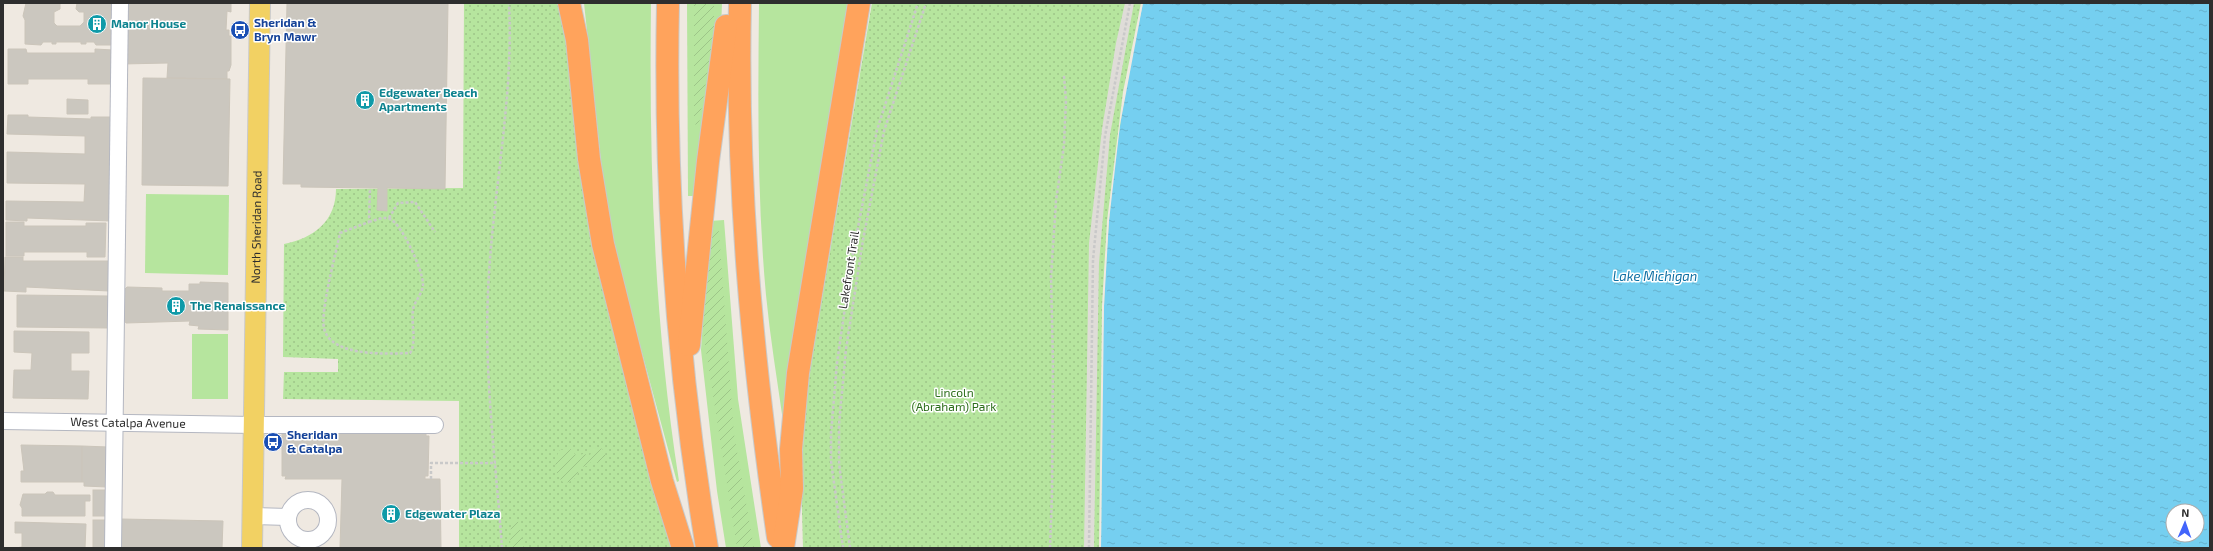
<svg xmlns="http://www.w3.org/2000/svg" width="2213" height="551" font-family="'Exo 2',sans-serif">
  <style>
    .grass { fill: #b6e59e }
    .park { fill: url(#park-dots) }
    .garden { fill: url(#garden-furrows) }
    .plaza { fill: #dfdcd8 }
    .water { fill: url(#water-ripples); fill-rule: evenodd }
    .pier { fill: #efe9e1 }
    .building { fill: #cbc7bf; stroke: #cbc5ba }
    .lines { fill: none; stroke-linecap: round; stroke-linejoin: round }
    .minor-casing { stroke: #b4b7c1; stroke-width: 18 }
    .major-casing { stroke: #c9c9c9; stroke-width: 22 }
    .highway-casing { stroke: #c9c9c9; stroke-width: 24 }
    .path { stroke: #c9c9c9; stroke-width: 2.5; stroke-dasharray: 3 2; stroke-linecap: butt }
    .minor { stroke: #fff; stroke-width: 16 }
    .major { stroke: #f2d163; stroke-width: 20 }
    .highway { stroke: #ffa35c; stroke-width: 22 }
    .labels { text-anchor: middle; stroke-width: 3; stroke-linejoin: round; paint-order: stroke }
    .transit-label { font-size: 12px; font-weight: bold; fill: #164399; stroke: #fff; text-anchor: start }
    .culture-label { font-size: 12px; font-weight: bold; fill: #0d838f; stroke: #fff; text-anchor: start }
    .street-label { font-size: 12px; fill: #2e2e2e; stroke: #fff }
    .park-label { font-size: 12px; fill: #2c6e1b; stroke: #fff }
    .water-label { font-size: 13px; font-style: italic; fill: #0d6fa3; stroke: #fff }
  </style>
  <defs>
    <pattern id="park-dots" width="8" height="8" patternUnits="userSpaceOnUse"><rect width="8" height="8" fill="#b6e59e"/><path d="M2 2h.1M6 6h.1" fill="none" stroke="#9dc588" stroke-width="1.8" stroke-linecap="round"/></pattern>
    <pattern id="garden-furrows" width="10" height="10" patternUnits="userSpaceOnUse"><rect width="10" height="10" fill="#b6e59e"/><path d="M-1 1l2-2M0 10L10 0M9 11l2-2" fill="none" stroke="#9dc588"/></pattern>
    <pattern id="water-ripples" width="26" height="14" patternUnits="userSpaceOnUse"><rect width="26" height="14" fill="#75cff0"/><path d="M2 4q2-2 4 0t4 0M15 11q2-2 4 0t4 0" fill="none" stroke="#66b2ce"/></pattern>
  </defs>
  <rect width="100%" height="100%" fill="#efe9e1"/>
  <g class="grass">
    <path d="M584,3H651C649,163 654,323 679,481L677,482L615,253L604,190Z"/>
    <path d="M687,3H722L721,30L699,196H688Z"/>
    <path d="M759,3H851L783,421C777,379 770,337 766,295C757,198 758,100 759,3Z"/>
    <path d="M146,194L229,195L228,275L145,273Z"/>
    <path d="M724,220L738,399L761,548H726L717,491L701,350L710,221Z"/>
    <rect x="192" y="334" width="36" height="65"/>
  </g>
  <g class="park">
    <path d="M464,3H560L677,548H459V401L283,399L284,372H338V359L283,357L284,244C314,238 336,221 336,189L463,188Z"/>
    <path d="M872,3H1143L1138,26L1104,306L1101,548H803L801,475L807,387Z"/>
  </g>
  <g class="garden">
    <path d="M694,3H714V31L699,124L697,127L694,122Z"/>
    <path d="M717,228L719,232L734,434L754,548H737L702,325L709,233Z"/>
    <path d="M600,447L605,452L606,459L601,463L591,462L588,466L579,467L577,477L569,482L564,483C554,475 553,460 560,450L570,449L577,456L583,454L590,455L593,448Z"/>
    <path d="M513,520L518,521L524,548H510L511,522Z"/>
  </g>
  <path class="plaza" d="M1125,3H1134L1110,135L1099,263L1094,548H1084L1089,243L1102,129L1116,43Z"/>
  <path class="water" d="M1143,3H2210V548H1101C1102,439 1100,330 1109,221C1115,148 1127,75 1143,3ZM2173,511H2197V535H2173Z"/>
  <path class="pier" d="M1141,3H1143L1120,125L1109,221L1104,306L1101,548H1099L1102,306L1107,221L1123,92Z"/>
  <g class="building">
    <path d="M26,3H60V9L54,12V23L57,26H80L84,22V12H79L76,9L77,3H112L114,11L112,45H96L94,42H86V44H81V42H56V44H52V42H43L41,45L25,44V20L23,16Z"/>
    <path d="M123,3H231V12L227,11L226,30H229V36H231V65L229,71H227V79L167,78L168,63L122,64Z"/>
    <path d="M287,3H448L445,189L387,188V211L377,210L378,188L301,187V184H283Z"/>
    <path d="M8,49H26L27,53H95V49L113,50L112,84H88V79H28V84H8Z"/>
    <path d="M143,78L230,79L228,186L142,185Z"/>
    <path d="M67,99L88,100V114H67Z"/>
    <path d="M8,115H28V117L91,119V117H113L111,221L27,218V221L6,220V201L84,202L85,184L7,183V152L85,154V136L7,134Z"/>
    <path d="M6,222H24V226H86V223H106L105,257H87V252H24V256H6Z"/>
    <path d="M5,257H23V261H110L109,291L26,287V292L4,291Z"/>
    <path d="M200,282L228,283V330L198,329L199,326L189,325L190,321L126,323L124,320V290L127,287L162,288V291H189V284H200Z"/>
    <path d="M17,295L109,296V328L17,327Z"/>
    <path d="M14,331L89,332V353H71V371H89L88,399L13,398L14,370H31L32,353L14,352Z"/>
    <path d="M286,430L426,432V436H429L428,476H425V479H440L441,548H340L342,479H285L286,476H282V434H286Z"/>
    <path d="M21,445L82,446V482H21V471H24Z"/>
    <path d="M82,446L108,447L107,487L84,486V482H82Z"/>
    <rect x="93" y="490" width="14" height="26"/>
    <path d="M47,492H53L55,495H90V501H85V516H22V508L20,505L23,494H45Z"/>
    <path d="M121,519L223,521L222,548H120Z"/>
    <rect x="93" y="520" width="14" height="28"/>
    <path d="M15,522L86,524L85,548H15L22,547V533H15Z"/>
  </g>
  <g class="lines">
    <defs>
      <g id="minor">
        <path id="s1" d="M3,421L254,425H435"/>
        <circle cx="308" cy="520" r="20"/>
        <path d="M252,516L288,517"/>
        <path d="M113,548L120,3"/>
      </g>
      <g id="major">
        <path id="s2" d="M252,548L260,3"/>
      </g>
      <g id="highway">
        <path d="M569,3L577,40L589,159L603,244L662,481L683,548"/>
        <path d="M668,3C664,188 677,366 707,548"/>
        <path d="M740,3C736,185 752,358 778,537"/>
        <path d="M689,345L708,161L726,26"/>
        <path d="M783,548L792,489L791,449L798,373L859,3"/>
      </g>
    </defs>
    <use href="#minor" class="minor-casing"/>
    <use href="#major" class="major-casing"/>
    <use href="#highway" class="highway-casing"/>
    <g class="path">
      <path d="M389,218L398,203L415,202L435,232"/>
      <path d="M369,222C376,220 384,216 390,219C402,224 423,271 423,284C423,294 414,301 413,310C411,322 417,343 410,353C387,354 330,357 324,328C320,312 336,253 340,233L369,222L370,188"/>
      <path d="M431,479V463H496"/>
      <path d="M502,548C496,463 484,377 488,292C492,195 514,100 509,3"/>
      <path d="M843,548L831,461V433L837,363L852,258L877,130L918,3"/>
      <path d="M850,548L839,463V424L846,349L863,240L884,131L926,3"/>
      <path d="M1050,548L1052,494L1053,364L1051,277L1056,201L1064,145L1066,100L1064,76"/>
      <path d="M1089,548L1093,260L1105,136L1130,3"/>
    </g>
    <use href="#minor" class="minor"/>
    <use href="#major" class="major"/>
    <use href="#highway" class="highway"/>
  </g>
  <defs>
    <symbol id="building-disc" viewBox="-11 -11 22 22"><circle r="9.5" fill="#0f9aa8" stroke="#fff"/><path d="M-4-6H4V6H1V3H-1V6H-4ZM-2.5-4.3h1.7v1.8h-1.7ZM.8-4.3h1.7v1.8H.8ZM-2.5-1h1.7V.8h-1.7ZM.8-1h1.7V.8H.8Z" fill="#fff"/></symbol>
    <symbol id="bus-disc" viewBox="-11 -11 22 22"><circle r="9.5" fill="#1a4fb4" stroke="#fff"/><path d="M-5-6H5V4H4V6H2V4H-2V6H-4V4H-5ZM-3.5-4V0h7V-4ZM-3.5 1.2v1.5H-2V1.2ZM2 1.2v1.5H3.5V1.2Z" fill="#fff"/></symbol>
  </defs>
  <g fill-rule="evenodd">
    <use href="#building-disc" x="86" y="13" width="22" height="22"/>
    <use href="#bus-disc" x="229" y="19" width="22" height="22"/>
    <use href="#building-disc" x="354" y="89" width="22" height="22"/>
    <use href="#building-disc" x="165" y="295" width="22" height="22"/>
    <use href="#bus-disc" x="262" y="431" width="22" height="22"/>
    <use href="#building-disc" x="380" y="503" width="22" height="22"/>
  </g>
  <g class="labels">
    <g class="transit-label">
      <text x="254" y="27">Sheridan &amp;<tspan x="254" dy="14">Bryn Mawr</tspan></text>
      <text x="287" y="439">Sheridan<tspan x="287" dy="14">&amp; Catalpa</tspan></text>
    </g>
    <g class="culture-label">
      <text x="111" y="28">Manor House</text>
      <text x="379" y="97">Edgewater Beach<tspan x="379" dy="14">Apartments</tspan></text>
      <text x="190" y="310">The Renaissance</text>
      <text x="405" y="518">Edgewater Plaza</text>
    </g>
    <g class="street-label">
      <text dy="4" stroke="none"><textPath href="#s2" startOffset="321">North Sheridan Road</textPath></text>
      <text transform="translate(849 270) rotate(-81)" y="4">Lakefront Trail</text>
      <text dy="4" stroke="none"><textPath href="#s1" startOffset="125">West Catalpa Avenue</textPath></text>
    </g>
    <g class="park-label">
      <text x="954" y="397">Lincoln<tspan x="954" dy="14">(Abraham) Park</tspan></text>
    </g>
    <g class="water-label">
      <text x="1655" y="281">Lake Michigan</text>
    </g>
  </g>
  <rect width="2213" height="551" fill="none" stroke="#2e2e2e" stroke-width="8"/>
  <g transform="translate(2185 523) rotate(2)"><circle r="19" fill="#ffffff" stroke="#ababab"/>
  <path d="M0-3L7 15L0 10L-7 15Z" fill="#4264fb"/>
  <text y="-6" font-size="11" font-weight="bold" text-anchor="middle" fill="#2e2e2e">N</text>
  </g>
</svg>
